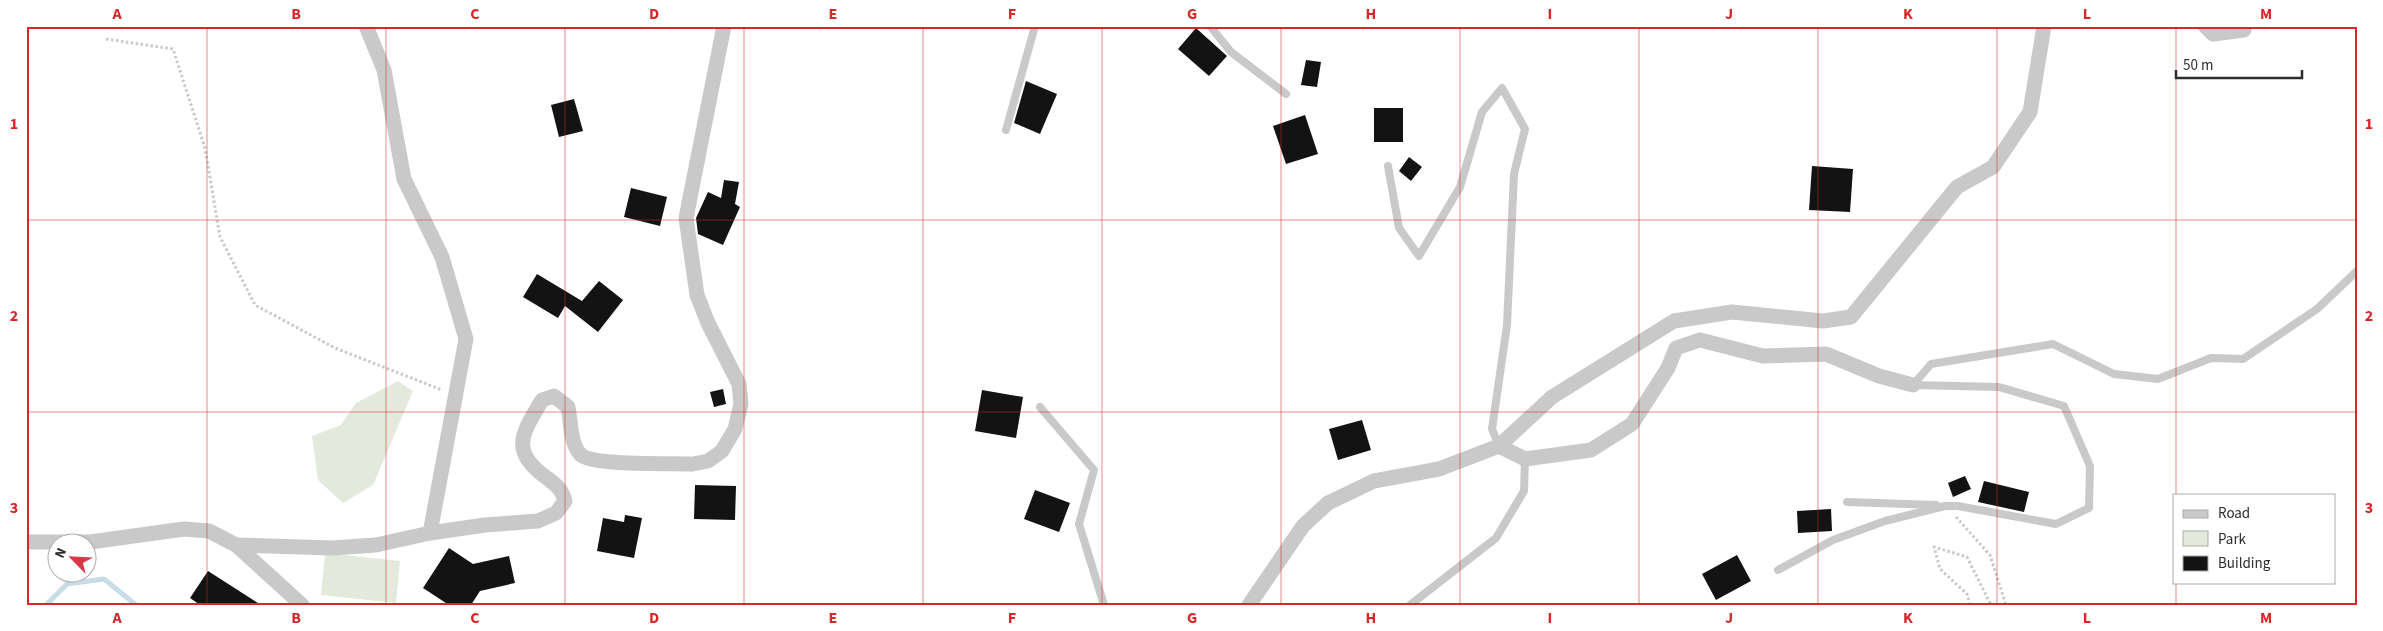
<svg xmlns="http://www.w3.org/2000/svg" width="2383" height="631" font-family="'Source Sans 3',sans-serif">
  <style>
    .green { fill: #e3e9db }
    .lines { fill: none; stroke-linecap: round; stroke-linejoin: round }
    .stream { stroke: #c8dce8; stroke-width: 5 }
    .building { fill: #131313 }
    .path { stroke: #c9c9c9; stroke-width: 3; stroke-dasharray: 2.5 2.5; stroke-linecap: butt }
    .lane { stroke: #c9c9c9; stroke-width: 8 }
    .street { stroke: #c9c9c9; stroke-width: 15 }
    .grid { fill: none; stroke: #d62828; stroke-width: 1; stroke-opacity: 0.55 }
    .neatline { fill: none; stroke: #d62828; stroke-width: 2 }
    .grid-label { font-size: 16px; text-anchor: middle; font-weight: bold; fill: #d62828 }
  </style>
  <rect width="100%" height="100%" fill="#fff"/>
  <g class="green">
    <path d="M398,381L413,391L373,485L343,503L318,480L312,436L341,425L356,403Z"/>
    <path d="M325,553L400,561L396,603L321,595Z"/>
  </g>
  <g class="lines">
    <path class="stream" d="M46,605L67,584L104,579L136,605"/>
  </g>
  <g class="building">
    <path d="M1196,28L1227,56L1209,76L1178,49Z"/>
    <path d="M1306,60L1321,62L1317,87L1301,85Z"/>
    <path d="M1026,81L1057,94L1040,134L1014,123Z"/>
    <path d="M574,99L583,131L559,137L551,105Z"/>
    <rect x="1374" y="108" width="29" height="34"/>
    <path d="M1305,115L1318,154L1286,164L1273,126Z"/>
    <path d="M1409,157L1422,167L1411,181L1399,171Z"/>
    <path d="M1812,166L1853,169L1850,212L1809,210Z"/>
    <path d="M724,180L739,182L735,204L740,207L723,245L698,234L696,218L708,192L721,198Z"/>
    <path d="M631,188L667,197L660,226L624,217Z"/>
    <path d="M537,274L582,301L599,281L623,300L598,332L565,306L558,318L523,297Z"/>
    <path d="M723,389L726,404L714,407L710,392Z"/>
    <path d="M982,390L1023,397L1016,438L975,431Z"/>
    <path d="M1362,420L1371,450L1338,460L1329,429Z"/>
    <path d="M1965,476L1971,489L1953,497L1948,483Z"/>
    <path d="M1984,481L2029,492L2024,512L1978,502Z"/>
    <path d="M695,485L736,486L735,520L694,519Z"/>
    <path d="M1035,490L1070,503L1059,532L1024,519Z"/>
    <path d="M1831,509L1832,531L1798,533L1797,511Z"/>
    <path d="M625,515L642,518L634,558L597,551L603,518L624,522Z"/>
    <path d="M449,548L473,564L509,556L515,583L480,591L471,605H449L423,588Z"/>
    <path d="M1737,555L1751,581L1716,600L1702,574Z"/>
    <path d="M208,571L261,605H200L190,598Z"/>
  </g>
  <g class="lines">
    <g class="path">
      <path d="M106,39L173,49L205,148L220,237L255,305L335,348L442,390"/>
      <path d="M1956,517L1990,555L2006,605"/>
      <path d="M1970,605L1967,594L1940,569L1934,547L1967,557L1991,605"/>
    </g>
    <g class="lane">
      <path d="M1210,26L1231,52L1286,94"/>
      <path d="M1006,130L1035,26"/>
      <path d="M1388,166L1399,228L1419,256L1460,187L1482,112L1502,88L1525,129L1514,174L1507,325L1492,429L1499,446"/>
      <path d="M1040,407L1094,470L1079,524L1104,605"/>
      <path d="M1847,502L1936,505"/>
      <path d="M1778,570L1833,540L1885,521L1945,506H1958L2056,524L2089,508L2090,466L2064,406L1999,387L1913,385L1931,364L2053,344L2114,374L2158,379L2211,358L2243,359L2317,309L2357,271"/>
      <path d="M1410,605L1496,538L1524,491L1525,459"/>
    </g>
    <g class="street">
      <path d="M366,26L384,70L404,179L442,257L466,339L430,533"/>
      <path d="M2205,26L2213,34L2244,30L2243,26"/>
      <path d="M1499,446L1525,459L1591,450L1632,424L1668,368L1676,348L1700,340L1763,356L1826,354L1879,376L1913,385"/>
      <path d="M26,542H90L184,529L209,531L236,545L302,605"/>
      <path d="M236,545L332,548L376,545L430,533L485,525L538,521L556,513L565,501C562,489 556,485 547,478C509,451 522,434 542,400L554,396L568,407C571,422 570,444 581,455C593,466 674,463 693,464L708,461L722,451L735,429L741,404L739,384L708,323L697,295L686,218L724,26"/>
      <path d="M1249,605L1303,526L1328,503L1374,481L1439,469L1499,446L1552,397L1674,321L1732,312L1823,321L1851,317L1957,187L1993,167L2030,112L2044,26"/>
    </g>
  </g>
  <path class="grid" d="M207,26V605M386,26V605M565,26V605M744,26V605M923,26V605M1102,26V605M1281,26V605M1460,26V605M1639,26V605M1818,26V605M1997,26V605M2176,26V495M26,220H2357M26,412H2357M2176,582V605"/>
  <rect width="2383" height="631" fill="none" stroke="#ffffff" stroke-width="55"/>
  <rect x="2173" y="494" width="162" height="90" fill="#ffffff" stroke="#ababab"/>
  <rect x="2183" y="510" width="25" height="8" fill="#c9c9c9" stroke="#ababab"/>
  <text x="2218" y="518" font-size="15" fill="#2c2c2c">Road</text>
  <rect x="2183" y="531" width="25" height="15" fill="#e3e9db" stroke="#ababab"/>
  <text x="2218" y="544" font-size="15" fill="#2c2c2c">Park</text>
  <rect x="2183" y="556" width="25" height="15" fill="#131313" stroke="#ababab"/>
  <text x="2218" y="568" font-size="15" fill="#2c2c2c">Building</text>
  <g transform="translate(72 558) rotate(294)"><circle r="24" fill="#ffffff" stroke="#ababab"/>
  <path d="M0-4L9 19L0 12L-9 19Z" fill="#d83949"/>
  <text y="-8" font-size="14" font-weight="bold" text-anchor="middle" fill="#2c2c2c">N</text>
  </g>
  <path d="M2176 70v8h126v-8" fill="none" stroke="#2c2c2c" stroke-width="2.5"/>
  <text x="2183" y="70" font-size="15" fill="#2c2c2c" stroke="#ffffff" stroke-width="4" paint-order="stroke">50 m</text>
  <rect x="28" y="28" width="2328" height="576" class="neatline"/>
  <g class="grid-label">
    <text x="117" y="19">A</text>
    <text x="296" y="19">B</text>
    <text x="475" y="19">C</text>
    <text x="654" y="19">D</text>
    <text x="833" y="19">E</text>
    <text x="1012" y="19">F</text>
    <text x="1192" y="19">G</text>
    <text x="1371" y="19">H</text>
    <text x="1550" y="19">I</text>
    <text x="1729" y="19">J</text>
    <text x="1908" y="19">K</text>
    <text x="2087" y="19">L</text>
    <text x="2266" y="19">M</text>
    <text x="14" y="129">1</text>
    <text x="2369" y="129">1</text>
    <text x="14" y="321">2</text>
    <text x="2369" y="321">2</text>
    <text x="14" y="513">3</text>
    <text x="2369" y="513">3</text>
    <text x="117" y="623">A</text>
    <text x="296" y="623">B</text>
    <text x="475" y="623">C</text>
    <text x="654" y="623">D</text>
    <text x="833" y="623">E</text>
    <text x="1012" y="623">F</text>
    <text x="1192" y="623">G</text>
    <text x="1371" y="623">H</text>
    <text x="1550" y="623">I</text>
    <text x="1729" y="623">J</text>
    <text x="1908" y="623">K</text>
    <text x="2087" y="623">L</text>
    <text x="2266" y="623">M</text>
  </g>
</svg>
